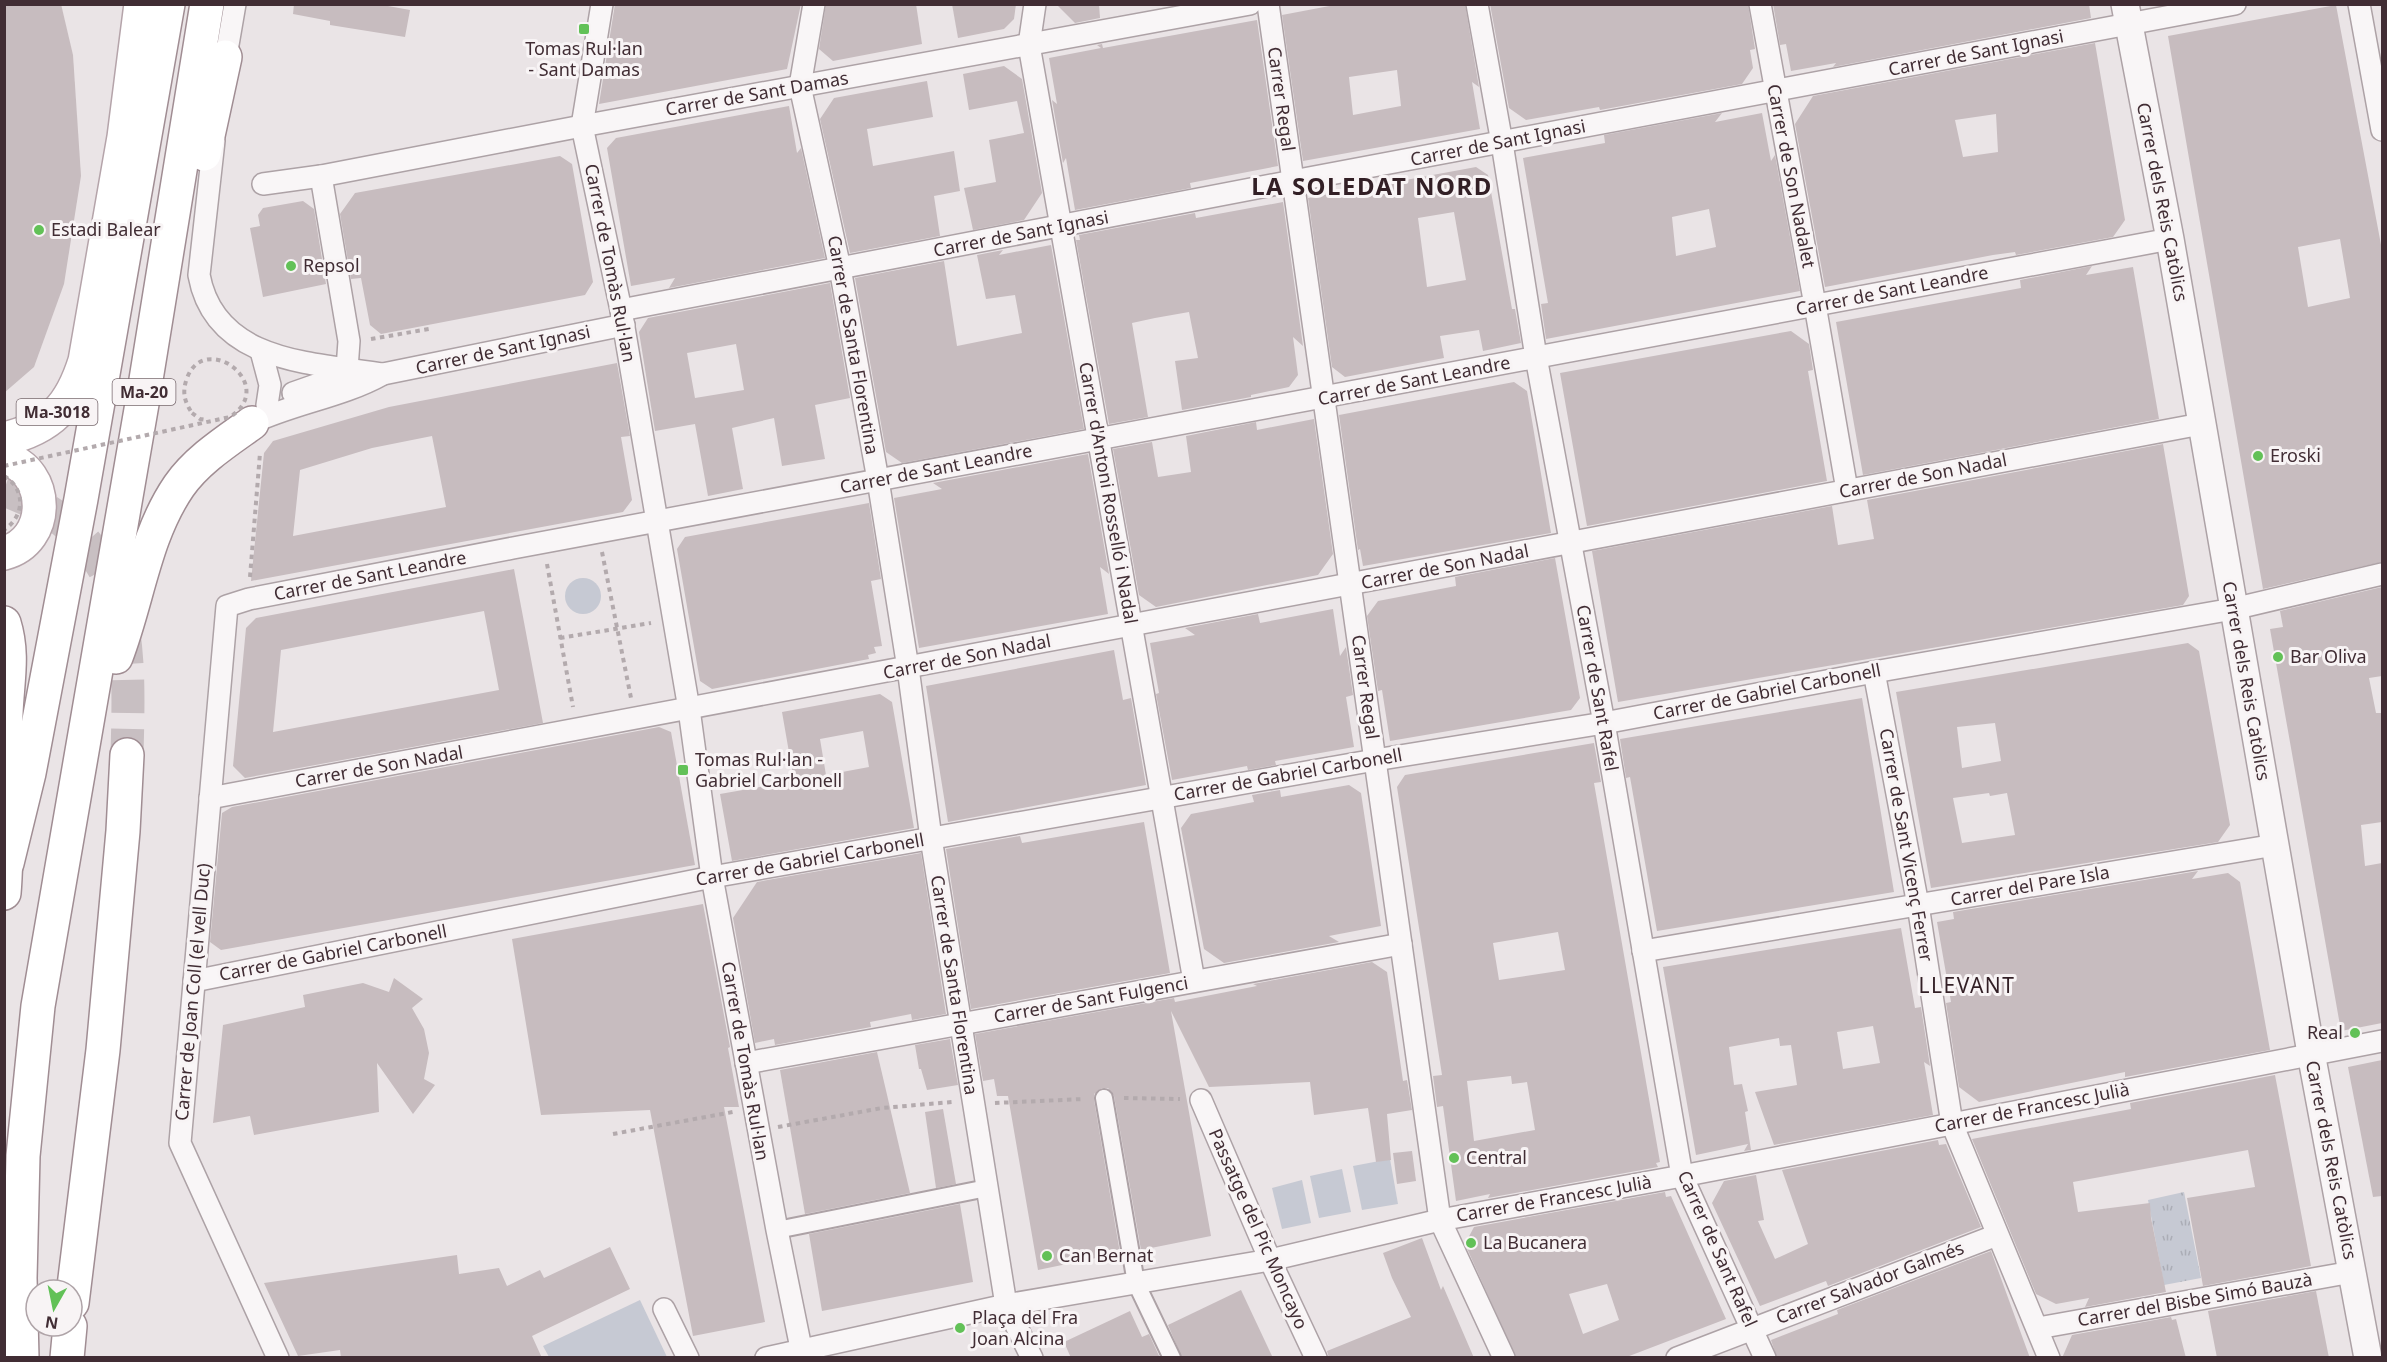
<svg xmlns="http://www.w3.org/2000/svg" width="2387" height="1362" font-family="'Noto Sans',sans-serif">
  <style>
    .grass { fill: url(#grass-tufts) }
    .park { fill: #c6c9d3 }
    .building { fill: #c7bcbf; fill-rule: evenodd }
    .lines { fill: none; stroke-linecap: round; stroke-linejoin: round }
    .motorway-tunnel { stroke: #c8bfc2; stroke-width: 33; stroke-dasharray: 33 16; stroke-linecap: butt }
    .pedestrian-casing { stroke: #ada2a6; stroke-width: 20 }
    .minor-casing { stroke: #ada2a6; stroke-width: 24 }
    .tertiary-casing { stroke: #ada2a6; stroke-width: 30 }
    .primary-casing { stroke: #b5a4aa; stroke-width: 36 }
    .motorway-casing { stroke: #a08d93; stroke-width: 36 }
    .path { stroke: #b3aaad; stroke-width: 4; stroke-dasharray: 4.5 4.5; stroke-linecap: butt }
    .pedestrian { stroke: #f9f6f7; stroke-width: 16 }
    .minor { stroke: #f9f6f7; stroke-width: 21 }
    .tertiary { stroke: #f9f6f7; stroke-width: 27 }
    .primary { stroke: #fff; stroke-width: 33 }
    .motorway { stroke: #fff; stroke-width: 33 }
    .path-bridge { stroke: #b3aaad; stroke-width: 4; stroke-dasharray: 4.5 4.5; stroke-linecap: butt }
    .poi-dot { fill: #62c157; stroke: #f8f4f5; stroke-width: 2 }
    .labels { text-anchor: middle; stroke-width: 6; stroke-linejoin: round; paint-order: stroke }
    .shield { fill: #f8f4f5; stroke: #78696e; stroke-width: 1.5 }
    .shield-label { font-size: 16px; font-weight: bold; fill: #412d34 }
    .poi-label { font-size: 18px; fill: #412d34; stroke: #f8f4f5; text-anchor: start }
    .street-label { font-size: 18px; fill: #412d34; stroke: #f8f4f5 }
    .quarter-label { font-size: 21px; letter-spacing: 1.5px; fill: #321f25; stroke: #f8f4f5 }
    .district-label { font-size: 24px; font-weight: bold; letter-spacing: 1.5px; fill: #321f25; stroke: #f8f4f5 }
  </style>
  <defs>
    <pattern id="grass-tufts" width="24" height="20" patternUnits="userSpaceOnUse" patternTransform="scale(1.5)"><rect width="24" height="20" fill="#c6c9d3"/><path d="M3 7l-1-3M5 7V3M7 7l1-3M15 17l-1-3M17 17v-4M19 17l1-3" fill="none" stroke="#abadb6"/></pattern>
  </defs>
  <rect width="100%" height="100%" fill="#eae4e6"/>
  <path class="grass" d="M2184,1192L2201,1278L2164,1285L2148,1200Z"/>
  <g class="park">
    <circle cx="583" cy="596" r="18"/>
    <path d="M1390,1159L1398,1204L1362,1210L1353,1166Z"/>
    <path d="M1342,1169L1351,1212L1319,1218L1310,1176Z"/>
    <path d="M1302,1180L1311,1223L1282,1229L1272,1188Z"/>
    <path d="M640,1300L667,1357H549L543,1346Z"/>
  </g>
  <g class="building">
    <path d="M4,4H61L73,55L81,176L64,284L34,367L4,393Z"/>
    <path d="M294,4H377L410,10L405,37L330,25V21L293,14Z"/>
    <path d="M615,4H801L787,69L599,104Z"/>
    <path d="M826,4H916L922,44L833,61L819,49Z"/>
    <path d="M952,4H1016L1014,19L1004,29L958,38Z"/>
    <path d="M1056,4H1099L1100,18L1075,23Z"/>
    <path d="M1340,4H1465L1479,87L1472,82L1480,129L1303,161L1282,15ZM1397,70L1401,106L1353,115L1349,77Z"/>
    <path d="M1490,4H1748L1755,49L1750,50L1753,68L1742,84L1600,110L1599,107L1526,120L1509,108Z"/>
    <path d="M1773,4H2089L2091,18L1833,67L1836,63L1791,71L1786,44L1780,45Z"/>
    <path d="M2336,5L2382,250V562L2263,589L2168,36ZM2340,239L2350,298L2308,307L2298,247Z"/>
    <path d="M1257,20L1278,166L1190,183L1191,188L1075,210L1066,158L1063,163L1052,100L1057,104L1049,58L1101,48L1097,45L1102,44L1103,48Z"/>
    <path d="M2095,43L2125,220L2113,237L2016,255L2015,252L1993,255L1825,287L1795,124L1813,96ZM1996,114L1998,152L1963,157L1955,120Z"/>
    <path d="M1004,66L1022,79L1042,193L1024,220L973,230L964,188L996,182L989,140L1024,133L1017,101L969,110L963,74Z"/>
    <path d="M927,81L933,117L867,129L873,166L954,151L960,191L934,196L940,236L850,253L820,119L834,98Z"/>
    <path d="M789,106L797,153L801,148L825,258L669,288L675,278L631,286L607,148L616,138Z"/>
    <path d="M1722,113L1715,122L1762,113L1771,161L1775,155L1800,291L1546,339L1541,304L1548,303L1523,158L1605,143L1604,135ZM1709,209L1716,247L1676,256L1672,217Z"/>
    <path d="M560,156L572,164L593,282L585,295L381,334L370,325L361,278L351,279L340,214L355,193Z"/>
    <path d="M1476,167L1488,175L1512,309H1515L1521,343L1483,351L1479,330L1440,336L1444,358L1345,377L1332,367L1308,198ZM1454,212L1466,280L1427,287L1418,218Z"/>
    <path d="M303,201L314,209L326,284L263,297L250,228L260,226L258,215L263,208Z"/>
    <path d="M1283,202L1303,346L1293,337L1298,375L1289,387L1251,395V397L1182,410L1175,361L1198,358L1189,312L1155,318L1132,323L1148,417L1109,424L1076,240H1080L1079,235L1195,213L1196,218Z"/>
    <path d="M1051,245L1084,429L902,463L886,452L855,278L944,261L957,346L1022,333L1015,295L986,299L977,255L1003,250L999,255Z"/>
    <path d="M2092,266L2086,275L2133,267L2159,419L1863,475L1836,322L2021,288L2020,280Z"/>
    <path d="M830,283L850,398L815,405L825,459L782,466L774,418L732,428L743,489L708,496L695,424L655,431L639,332L648,318ZM736,344L744,390L695,398L687,353Z"/>
    <path d="M1791,331L1809,344L1813,370L1808,371L1827,481L1587,526L1560,373Z"/>
    <path d="M617,363L630,436L621,437L632,500L623,512L251,581L264,453L273,441L389,407ZM432,436L446,507L293,536L300,470L372,448Z"/>
    <path d="M1514,382L1527,391L1551,533L1363,566L1360,549L1358,550L1339,415Z"/>
    <path d="M1314,419L1333,554L1318,575L1156,607L1139,595L1113,449L1152,442L1158,477L1191,472L1186,436L1256,422L1257,430Z"/>
    <path d="M2163,444L2189,596L2183,605L1618,702L1592,551L1832,506L1838,545L1874,539L1867,500Z"/>
    <path d="M1088,454L1109,574L1100,567L1108,614L919,648L894,498L942,489L933,483Z"/>
    <path d="M869,503L881,579L871,581L882,646L874,647L876,653L868,655L869,659L712,689L700,681L677,549L685,537Z"/>
    <path d="M1555,558L1580,698L1571,710L1390,741L1382,690L1378,691L1367,616L1378,601L1456,586L1455,577Z"/>
    <path d="M514,569L543,723L245,778L233,766L246,628L256,618ZM484,611L499,690L273,732L281,650Z"/>
    <path d="M2382,587V676L2369,678L2376,713H2382V822L2361,825L2365,866L2382,863V1023L2341,1031L2270,629L2283,627L2280,611Z"/>
    <path d="M1333,609L1340,656L1346,647L1353,695L1346,697L1354,747L1275,761L1276,765L1248,770L1247,766L1172,780L1156,694L1159,693L1150,643L1195,635L1185,628L1258,614L1260,623Z"/>
    <path d="M2188,643L2199,651L2230,825L2218,842L1931,888L1896,692ZM1995,723L2001,761L1962,768L1957,727ZM1989,793L1990,796L2007,793L2015,835L1962,843L1953,798Z"/>
    <path d="M1114,650L1123,700L1131,698L1146,785L948,822L926,686Z"/>
    <path d="M880,694L892,702L914,828L732,861L720,794L794,781L782,712ZM863,731L869,767L826,775L820,739Z"/>
    <path d="M1862,698L1894,892L1657,931L1630,777L1626,778L1620,739Z"/>
    <path d="M659,727L671,732L695,865L221,950L210,942L222,813L232,807Z"/>
    <path d="M1594,743L1601,782L1594,783L1660,1162L1656,1163L1658,1167L1488,1198L1490,1194L1456,1201L1443,1106L1437,1107L1433,1076L1442,1075L1397,787L1405,775ZM1558,932L1565,970L1499,980L1493,943ZM1511,1076L1512,1084L1527,1082L1535,1130L1474,1141L1467,1081Z"/>
    <path d="M1349,785L1361,793L1381,926L1329,936L1339,942L1224,963L1204,949L1181,828L1191,814L1254,802L1252,795L1280,790L1281,797Z"/>
    <path d="M1144,822L1170,973L971,1009L946,849L1020,836L1022,843Z"/>
    <path d="M921,853L946,1014L912,1020L911,1014L870,1022L871,1027L775,1045L774,1039L755,1043L733,918L757,882Z"/>
    <path d="M2198,871L2192,879L2228,873L2240,882L2270,1050L2125,1077V1072L1979,1102L1959,1087L1946,1003L1951,1002L1937,922L1954,919L1953,912Z"/>
    <path d="M703,904L730,1047L728,1048L739,1107H724L765,1322L693,1336L650,1110L541,1115L512,939Z"/>
    <path d="M1901,928L1915,1008L1921,1007L1930,1066L1924,1062L1933,1115L1774,1145L1755,1092L1797,1085L1791,1045L1780,1046L1779,1038L1729,1047L1734,1085L1742,1084L1748,1111L1745,1112L1751,1150L1744,1151L1748,1144L1696,1155L1663,967ZM1873,1026L1880,1063L1843,1069L1837,1032Z"/>
    <path d="M1372,962L1387,972L1403,1081L1407,1080L1412,1110L1387,1114L1391,1160L1376,1162L1368,1108L1314,1115L1310,1082L1209,1087L1171,1011L1211,1236L1141,1250L1114,1096L1108,1088H1102L1094,1094V1100L1120,1253L1038,1270L1008,1096H997L994,1079L983,1081L975,1034L1174,998L1175,1002L1257,986L1253,984Z"/>
    <path d="M394,978L423,999L412,1008L424,1029L429,1053L424,1079L435,1085L413,1114L377,1063L379,1112L254,1135L250,1116L213,1123L223,1025L305,1007L303,995L363,983L389,992Z"/>
    <path d="M950,1039L958,1085L927,1090L921,1069H919L915,1045Z"/>
    <path d="M877,1052L910,1193L805,1214L780,1070Z"/>
    <path d="M2382,1060V1196L2373,1197L2348,1067Z"/>
    <path d="M2275,1075L2311,1266L2203,1286L2187,1198L2255,1187L2248,1150L2073,1182L2078,1212L2150,1203L2151,1218L2166,1292L2085,1307L2089,1298L2056,1304L2036,1294L1972,1139L2131,1109L2130,1103Z"/>
    <path d="M943,1109L956,1184L936,1188L925,1112Z"/>
    <path d="M1938,1140L1939,1145L1946,1144L1981,1227L1828,1286L1826,1281L1760,1306L1712,1203L1724,1181L1756,1175L1764,1220L1758,1221L1775,1259L1808,1244L1782,1170Z"/>
    <path d="M1412,1151L1416,1181L1397,1184L1393,1153Z"/>
    <path d="M1665,1192L1666,1197L1671,1196L1726,1319L1624,1358H1516L1465,1244L1474,1227ZM1607,1284L1619,1320L1583,1334L1569,1294Z"/>
    <path d="M960,1204L973,1282L822,1311L809,1234Z"/>
    <path d="M1422,1238L1441,1290L1443,1286L1474,1358H1329L1327,1351L1411,1317L1392,1278L1383,1253Z"/>
    <path d="M610,1247L630,1289L532,1336L542,1358H341L340,1350L298,1356L264,1283L457,1255L459,1274L499,1268L507,1286L540,1270L544,1278Z"/>
    <path d="M1991,1251L2030,1358H1777L1771,1340L1838,1314L1837,1310Z"/>
    <path d="M1241,1290L1273,1358H1182L1168,1325Z"/>
    <path d="M2316,1291L2329,1358H2217L2208,1311Z"/>
    <path d="M1130,1311L1142,1337L1149,1334L1160,1358H1071L1064,1342Z"/>
    <path d="M2171,1317L2172,1320L2176,1319L2186,1358H2062L2072,1335Z"/>
  </g>
  <g class="lines">
    <path class="motorway-tunnel" d="M4,490C134,537 130,637 127,755"/>
    <defs>
      <g id="pedestrian">
        <path d="M1104,1098L1136,1283L1172,1358"/>
        <path d="M777,1230L987,1188"/>
      </g>
      <g id="minor">
        <path d="M602,4L582,126L621,310L689,709L712,877L777,1230L803,1358"/>
        <path d="M814,4L800,86L840,268L878,480L908,668L931,838L1006,1305L1032,1358"/>
        <path d="M1035,4L1029,45L1194,981"/>
        <path d="M1268,4L1440,1220L1504,1358"/>
        <path d="M1477,4L1502,143L1536,357L1604,723L1682,1176L1765,1358"/>
        <path d="M1760,4L1815,305L1847,490"/>
        <path d="M2359,4L2382,130"/>
        <path d="M224,68L235,4"/>
        <path d="M214,141L199,275C215,363 313,363 383,374"/>
        <path d="M321,176L349,341L347,369"/>
        <path d="M263,184L321,176L582,126L1250,4"/>
        <path d="M621,310L1293,181L2235,4"/>
        <path d="M261,351L270,385L267,405"/>
        <path d="M293,393L330,380L347,369"/>
        <path d="M252,423C294,403 342,397 383,374L624,325"/>
        <path d="M1874,672L1918,905L1952,1124L2049,1358"/>
        <path d="M210,798L2201,424"/>
        <path d="M1643,951L2275,845"/>
        <path d="M194,981L712,877L1375,760L1604,723L1874,672L2233,609L2382,574"/>
        <path d="M746,1063L1401,944"/>
        <path d="M1201,1100L1270,1260L1316,1358"/>
        <path d="M664,1309L688,1358"/>
        <path d="M2038,1328L2352,1272"/>
        <path d="M278,1358L180,1143L227,606L249,599L513,548L2170,239"/>
        <path d="M766,1358L1006,1305L1270,1260L1440,1220L1682,1176L2382,1041"/>
        <path d="M1677,1358L1997,1235"/>
      </g>
      <path id="tertiary" d="M2125,4L2170,239L2311,1053L2368,1358"/>
      <g id="primary">
        <path d="M4,439C51,428 71,406 85,361L124,137L141,4"/>
        <path d="M4,458C51,471 51,541 4,553"/>
      </g>
      <g id="motorway">
        <path d="M204,154L225,57"/>
        <path d="M4,623C14,655 7,682 6,714C4,774 9,834 4,893"/>
        <path d="M116,657C138,600 144,537 179,486C197,460 227,441 252,423"/>
        <path d="M7,863L29,773L81,499L168,4"/>
        <path d="M72,1303L103,1050L123,831L127,755"/>
        <path d="M22,1358L20,1278L23,1156L38,1006L143,398L207,4"/>
        <path d="M67,1358L70,1326"/>
      </g>
    </defs>
    <use href="#pedestrian" class="pedestrian-casing"/>
    <use href="#minor" class="minor-casing"/>
    <use href="#tertiary" class="tertiary-casing"/>
    <use href="#primary" class="primary-casing"/>
    <use href="#motorway" class="motorway-casing"/>
    <g class="path">
      <path d="M371,339L429,329"/>
      <path d="M192,413L200,419L207,420"/>
      <path d="M602,552L631,698"/>
      <path d="M547,564L573,707"/>
      <path d="M250,577L260,453"/>
      <path d="M560,638L651,623"/>
      <path d="M1124,1098L1180,1099"/>
      <path d="M995,1103L1084,1099"/>
      <path d="M778,1127L882,1108L952,1102"/>
      <path d="M613,1134L733,1112"/>
    </g>
    <use href="#pedestrian" class="pedestrian"/>
    <use href="#minor" class="minor"/>
    <use href="#tertiary" class="tertiary"/>
    <use href="#primary" class="primary"/>
    <use href="#motorway" class="motorway"/>
    <g class="path-bridge">
      <path d="M4,466L230,417C279,385 205,330 187,378C182,392 184,401 192,413"/>
      <path d="M4,476C26,489 25,516 4,530"/>
    </g>
  </g>
  <g class="poi-dot">
    <rect x="578" y="23" width="12" height="12" rx="3"/>
    <circle cx="39" cy="230" r="6"/>
    <circle cx="291" cy="266" r="6"/>
    <circle cx="2258" cy="456" r="6"/>
    <circle cx="2278" cy="657" r="6"/>
    <rect x="677" y="764" width="12" height="12" rx="3"/>
    <circle cx="2355" cy="1033" r="6"/>
    <circle cx="1454" cy="1158" r="6"/>
    <circle cx="1471" cy="1243" r="6"/>
    <circle cx="1047" cy="1256" r="6"/>
    <circle cx="960" cy="1328" r="6"/>
  </g>
  <g class="labels">
    <g class="shield">
      <rect x="112.5" y="379" width="63" height="26" rx="4.5"/>
      <rect x="16.5" y="399" width="81" height="26" rx="4.5"/>
    </g>
    <g class="shield-label">
      <text x="144" y="398">Ma-20</text>
      <text x="57" y="418">Ma-3018</text>
    </g>
    <g class="poi-label">
      <text x="584" y="55" text-anchor="middle">Tomas Rul·lan<tspan x="584" dy="21">- Sant Damas</tspan></text>
      <text x="51" y="236">Estadi Balear</text>
      <text x="303" y="272">Repsol</text>
      <text x="2270" y="462">Eroski</text>
      <text x="2290" y="663">Bar Oliva</text>
      <text x="695" y="766">Tomas Rul·lan -<tspan x="695" dy="21">Gabriel Carbonell</tspan></text>
      <text x="2343" y="1039" text-anchor="end">Real</text>
      <text x="1466" y="1164">Central</text>
      <text x="1483" y="1249">La Bucanera</text>
      <text x="1059" y="1262">Can Bernat</text>
      <text x="972" y="1324">Plaça del Fra<tspan x="972" dy="21">Joan Alcina</tspan></text>
    </g>
    <g class="street-label">
      <text transform="translate(1976 53) rotate(-11)" y="6">Carrer de Sant Ignasi</text>
      <text transform="translate(757 94) rotate(-10)" y="6">Carrer de Sant Damas</text>
      <text transform="translate(1281 99) rotate(82)" y="6">Carrer Regal</text>
      <text transform="translate(1498 143) rotate(-11)" y="6">Carrer de Sant Ignasi</text>
      <text transform="translate(1791 176) rotate(79)" y="6">Carrer de Son Nadalet</text>
      <text transform="translate(2162 202) rotate(79)" y="6">Carrer dels Reis Catòlics</text>
      <text transform="translate(1021 234) rotate(-11)" y="6">Carrer de Sant Ignasi</text>
      <text transform="translate(610 263) rotate(79)" y="6">Carrer de Tomàs Rul·lan</text>
      <text transform="translate(1892 291) rotate(-11)" y="6">Carrer de Sant Leandre</text>
      <text transform="translate(853 345) rotate(80)" y="6">Carrer de Santa Florentina</text>
      <text transform="translate(503 350) rotate(-12)" y="6">Carrer de Sant Ignasi</text>
      <text transform="translate(1414 381) rotate(-11)" y="6">Carrer de Sant Leandre</text>
      <text transform="translate(936 469) rotate(-11)" y="6">Carrer de Sant Leandre</text>
      <text transform="translate(1923 476) rotate(-11)" y="6">Carrer de Son Nadal</text>
      <text transform="translate(1108 493) rotate(80)" y="6">Carrer d'Antoni Rosselló i Nadal</text>
      <text transform="translate(1445 567) rotate(-11)" y="6">Carrer de Son Nadal</text>
      <text transform="translate(370 576) rotate(-11)" y="6">Carrer de Sant Leandre</text>
      <text transform="translate(967 657) rotate(-11)" y="6">Carrer de Son Nadal</text>
      <text transform="translate(2246 681) rotate(80)" y="6">Carrer dels Reis Catòlics</text>
      <text transform="translate(1365 687) rotate(82)" y="6">Carrer Regal</text>
      <text transform="translate(1597 688) rotate(80)" y="6">Carrer de Sant Rafel</text>
      <text transform="translate(1767 692) rotate(-11)" y="6">Carrer de Gabriel Carbonell</text>
      <text transform="translate(379 767) rotate(-10)" y="6">Carrer de Son Nadal</text>
      <text transform="translate(1288 775) rotate(-10)" y="6">Carrer de Gabriel Carbonell</text>
      <text transform="translate(1906 845) rotate(80)" y="6">Carrer de Sant Vicenç Ferrer</text>
      <text transform="translate(810 860) rotate(-10)" y="6">Carrer de Gabriel Carbonell</text>
      <text transform="translate(2030 886) rotate(-10)" y="6">Carrer del Pare Isla</text>
      <text transform="translate(333 953) rotate(-11)" y="6">Carrer de Gabriel Carbonell</text>
      <text transform="translate(954 985) rotate(81)" y="6">Carrer de Santa Florentina</text>
      <text transform="translate(193 992) rotate(-85)" y="6">Carrer de Joan Coll (el vell Duc)</text>
      <text transform="translate(1091 1000) rotate(-10)" y="6">Carrer de Sant Fulgenci</text>
      <text transform="translate(745 1061) rotate(80)" y="6">Carrer de Tomàs Rul·lan</text>
      <text transform="translate(2032 1108) rotate(-11)" y="6">Carrer de Francesc Julià</text>
      <text transform="translate(2331 1160) rotate(79)" y="6">Carrer dels Reis Catòlics</text>
      <text transform="translate(1554 1199) rotate(-10)" y="6">Carrer de Francesc Julià</text>
      <text transform="translate(1258 1229) rotate(66)" y="6">Passatge del Pic Moncayo</text>
      <text transform="translate(1717 1249) rotate(66)" y="6">Carrer de Sant Rafel</text>
      <text transform="translate(1870 1283) rotate(-21)" y="6">Carrer Salvador Galmés</text>
      <text transform="translate(2195 1300) rotate(-10)" y="6">Carrer del Bisbe Simó Bauzà</text>
    </g>
    <g class="quarter-label">
      <text x="1967" y="993">LLEVANT</text>
    </g>
    <g class="district-label">
      <text x="1372" y="195">LA SOLEDAT NORD</text>
    </g>
  </g>
  <rect width="2387" height="1362" fill="none" stroke="#412d34" stroke-width="12"/>
  <g transform="translate(54 1308) rotate(189)"><circle r="28" fill="#f8f4f5" stroke="#afa4a8" stroke-width="1.5"/>
  <path d="M0-4.5L10 22L0 15L-10 22Z" fill="#62c157"/>
  <text y="-9" font-size="16" font-weight="bold" text-anchor="middle" fill="#412d34">N</text>
  </g>
</svg>
